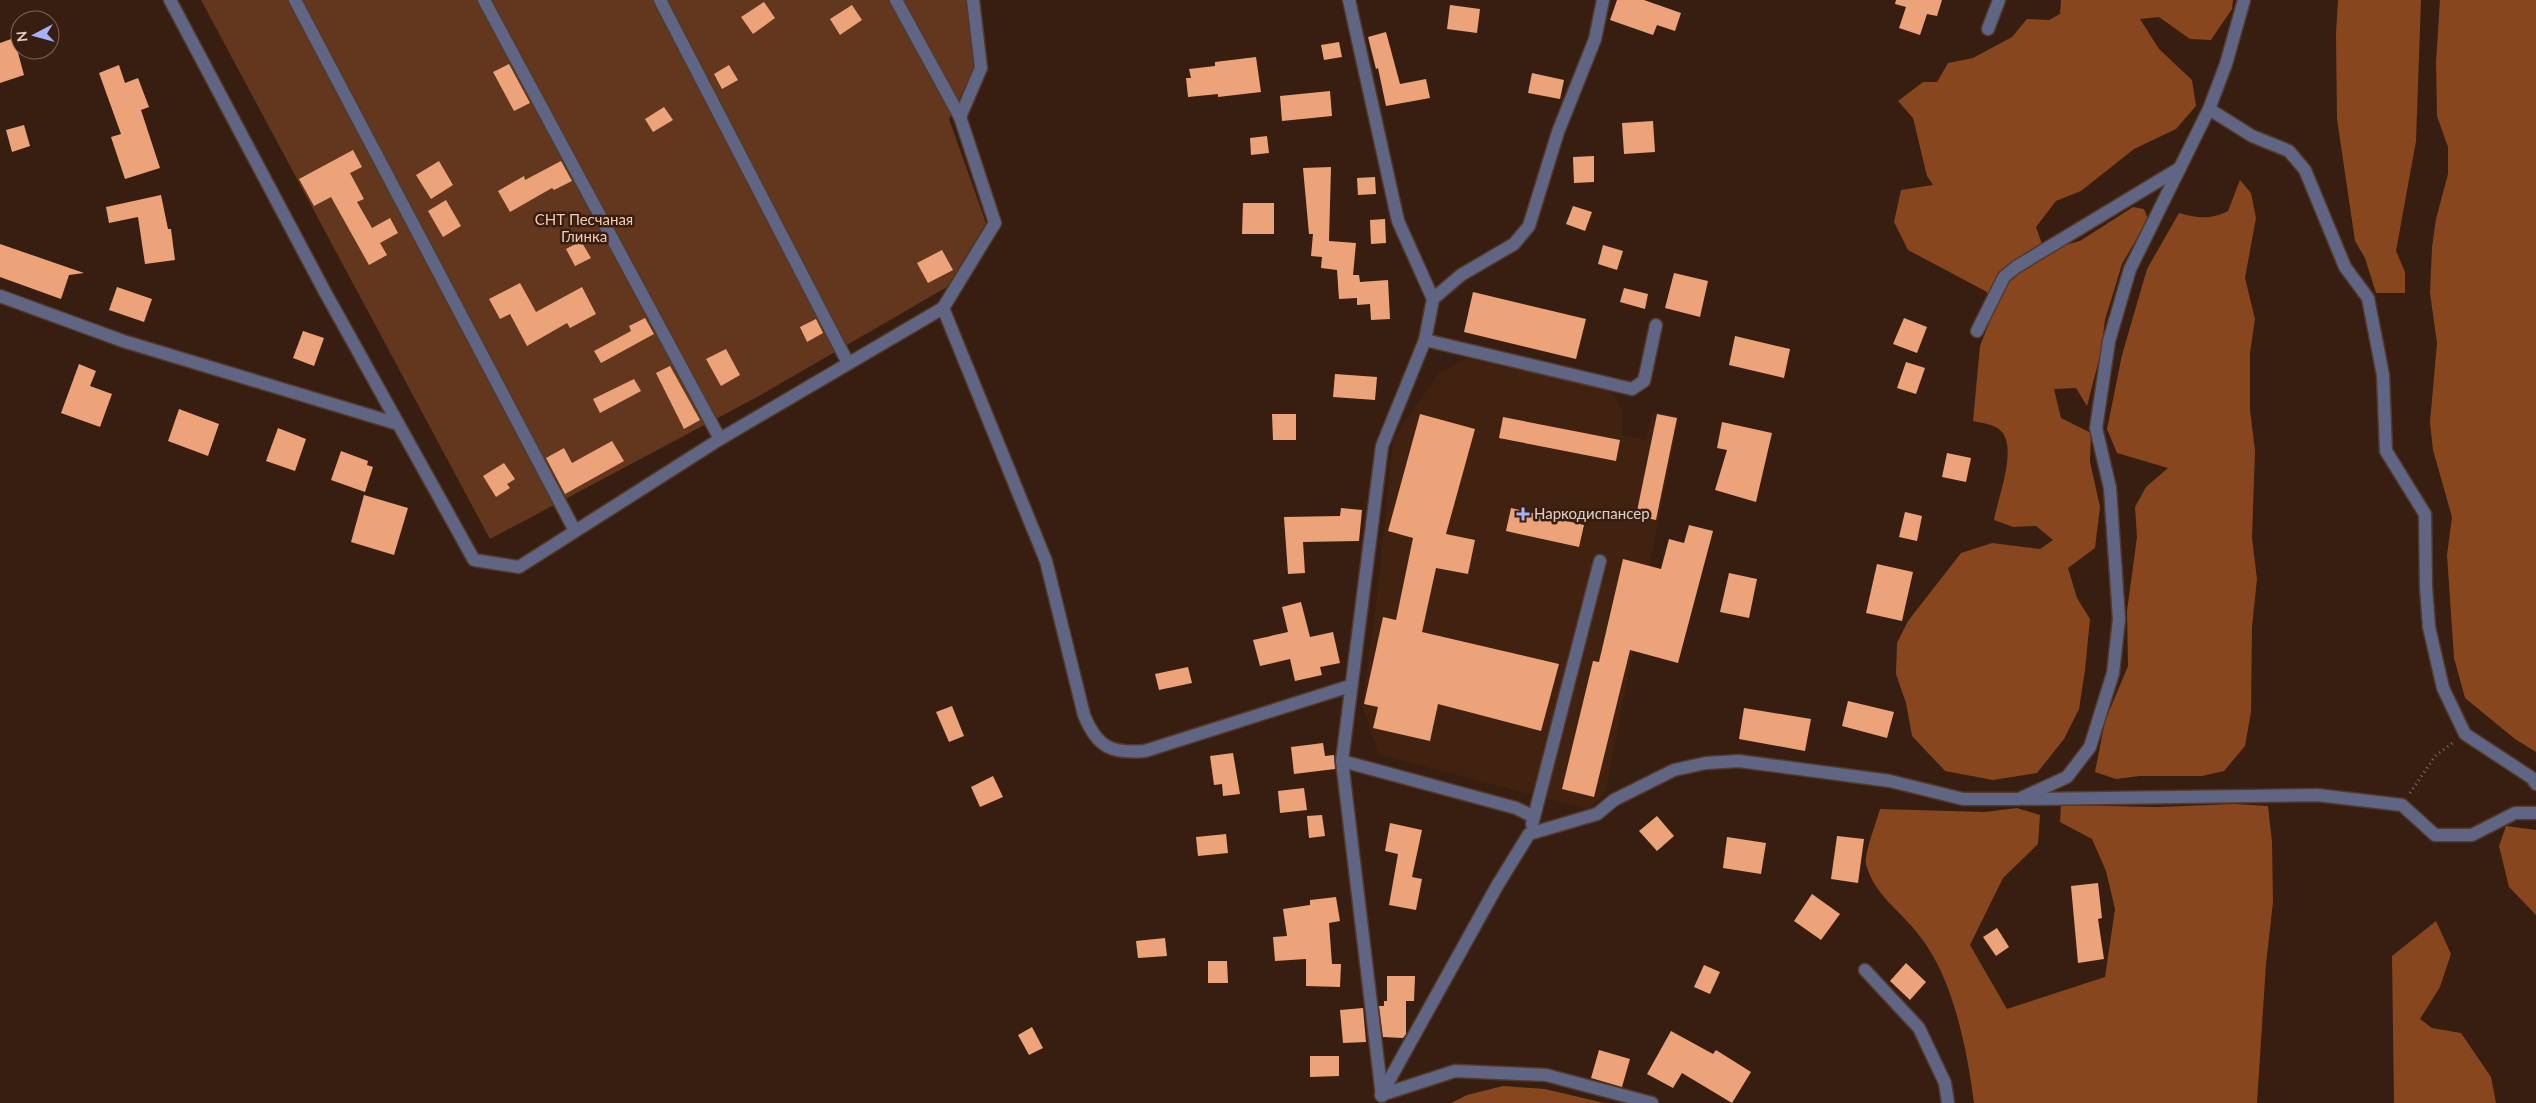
<svg xmlns="http://www.w3.org/2000/svg" width="2536" height="1103" font-family="Lato,sans-serif">
  <style>
    .built { fill: #41210f }
    .green { fill: #62371d }
    .forest { fill: #87461d }
    .building { fill: #eda37a }
    .lines { fill: none; stroke-linecap: round; stroke-linejoin: round }
    .minor-casing { stroke: #523a2d; stroke-width: 15 }
    .path { stroke: #846e62; stroke-width: 3; stroke-dasharray: 1 4; stroke-linecap: butt }
    .minor { stroke: #5f6582; stroke-width: 12 }
    .poi-dot { fill: #a4b2fc; stroke: #371e10; stroke-width: 2 }
    .labels { text-anchor: middle; stroke-width: 5; stroke-linejoin: round; paint-order: stroke }
    .park-label { font-size: 15px; fill: #f2cab5; stroke: #371e10 }
    .poi-label { font-size: 15px; fill: #e1cfc6; stroke: #371e10; text-anchor: start }
  </style>
  <rect width="100%" height="100%" fill="#371e10"/>
  <path class="built" d="M1467,358L1610,390L1623,410L1622,435L1645,440L1653,411L1679,417L1606,790L1590,810L1379,755L1362,706L1378,587L1393,439L1439,373Z"/>
  <path class="green" d="M201,0H967L974,69L949,119L986,223L947,287L759,396L490,539Z"/>
  <g class="forest">
    <path d="M2061,0H2233L2232,9L2211,40L2190,39L2159,17L2140,19L2159,49L2192,80L2196,106L2176,129L2134,149L2081,191L2056,201L2036,227L2042,244L2065,245L2080,241L2133,207L2144,209L2148,219L2122,264L2105,320L2101,352L2087,406L2076,388L2054,389L2061,418L2091,433L2090,462L2100,507L2095,548L2068,568L2077,598L2090,619L2085,670L2079,709L2064,739L2037,773L1993,780L1945,771L1912,736L1906,703L1896,674L1897,643L1908,621L1961,553L1992,543L2040,549L2053,540L2036,526L2013,527L1994,520C1998,497 2017,451 2002,432C1995,424 1982,423 1973,421L1980,346L1991,318L1987,292L1908,250L1894,222L1901,190L1933,185L1927,176L1913,118L1898,101L1923,82H1937L1948,63L1973,58L2012,37L2027,19L2049,20L2060,14Z"/>
    <path d="M2338,0H2421L2416,141L2396,251L2405,272V293H2376L2365,258L2355,241L2337,119L2336,34Z"/>
    <path d="M2440,0H2536V752L2515,739L2465,698L2454,658L2447,555L2452,517L2433,450L2430,422L2437,343L2430,293L2432,247L2436,219L2448,174V147L2437,116L2436,62Z"/>
    <path d="M2240,180L2251,193L2256,218L2245,278L2255,319L2250,353V410L2255,450L2252,538L2257,579L2252,627L2251,712L2245,746L2224,771L2202,776H2140L2116,779L2095,772L2105,721L2128,666L2127,611L2137,537L2135,507L2146,487L2168,468L2117,453L2107,429L2122,355L2147,269L2179,213C2197,218 2210,220 2228,211Z"/>
    <path d="M2234,804L2268,806L2272,842L2273,902L2266,964L2257,1103H1974C1967,1049 1953,976 1918,934C1900,910 1874,895 1866,864C1864,854 1877,820 1880,809L1985,812L2017,808L2040,815L2038,844L2003,878L1970,945L2007,1009L2105,977L2115,909L2106,871L2092,839L2060,822L2061,805L2158,807Z"/>
    <path d="M2506,826L2536,830V915L2509,887L2499,846Z"/>
    <path d="M2436,921L2451,954L2440,987L2420,1019L2432,1028L2461,1033L2491,1077L2496,1103H2394L2392,956Z"/>
    <path d="M1503,1086L1545,1089L1604,1103H1451L1467,1095Z"/>
  </g>
  <g class="building">
    <path d="M1617,0H1644L1681,13L1675,31L1657,25L1653,35L1610,20Z"/>
    <path d="M1896,0H1942L1937,16L1927,14L1920,35L1899,28L1906,7L1895,4Z"/>
    <path d="M764,2L775,18L753,34L741,17Z"/>
    <path d="M852,5L862,20L840,35L830,19Z"/>
    <path d="M1450,5L1480,9L1477,33L1447,29Z"/>
    <path d="M1386,32L1400,84L1426,79L1430,98L1386,106L1378,68L1376,69L1368,37Z"/>
    <path d="M14,38L24,75L0,83V43Z"/>
    <path d="M1339,42L1342,57L1324,60L1321,45Z"/>
    <path d="M1256,57L1261,92L1218,97V94L1188,97L1186,78H1191L1189,69L1215,66V62Z"/>
    <path d="M509,64L530,103L514,111L493,72Z"/>
    <path d="M119,65L125,83L138,78L149,107L141,110L160,168L125,179L111,137L121,134L99,73Z"/>
    <path d="M729,65L738,80L722,89L714,74Z"/>
    <path d="M1532,73L1564,80L1560,99L1528,93Z"/>
    <path d="M1330,91L1332,116L1282,121L1280,96Z"/>
    <path d="M664,107L673,120L653,132L645,119Z"/>
    <path d="M1653,121L1655,152L1624,154L1622,123Z"/>
    <path d="M24,125L30,146L12,152L6,130Z"/>
    <path d="M1267,136L1269,153L1251,155L1250,138Z"/>
    <path d="M353,150L362,167L350,173L364,199L357,202L372,228L390,218L398,233L380,243L387,255L369,265L331,197L314,206L299,179Z"/>
    <path d="M1594,156V182L1574,183L1573,157Z"/>
    <path d="M439,161L453,185L431,199L416,175Z"/>
    <path d="M561,161L572,181L554,190L552,188L510,212L498,191L524,176L525,180Z"/>
    <path d="M1331,167L1329,241L1356,243L1353,275H1359L1360,282L1388,280L1390,319L1371,320L1370,304L1357,305V298L1339,299L1337,270L1321,268L1322,257L1311,256L1313,234H1309L1303,168Z"/>
    <path d="M1375,177L1376,194L1358,195L1357,178Z"/>
    <path d="M161,195L168,229H171L175,260L145,264L138,217L109,223L106,207Z"/>
    <path d="M446,200L461,226L443,237L428,211Z"/>
    <path d="M1243,203H1274V234H1242Z"/>
    <path d="M1573,206L1592,212L1585,231L1566,224Z"/>
    <path d="M1385,219L1386,243L1371,244L1370,220Z"/>
    <path d="M581,241L591,258L575,266L566,249Z"/>
    <path d="M0,244L84,273L69,275L61,299L0,277Z"/>
    <path d="M1603,245L1623,251L1617,270L1598,264Z"/>
    <path d="M942,250L953,270L928,283L917,263Z"/>
    <path d="M1674,273L1708,281L1700,317L1665,308Z"/>
    <path d="M520,283L536,312L582,287L596,314L570,328L567,323L527,346L510,314L500,319L489,299Z"/>
    <path d="M117,287L152,299L144,322L109,310Z"/>
    <path d="M1624,288L1648,294L1645,309L1620,302Z"/>
    <path d="M1473,292L1586,319L1576,359L1464,332Z"/>
    <path d="M645,318L654,334L601,363L594,351L631,331L629,326Z"/>
    <path d="M1904,318L1927,327L1917,353L1893,344Z"/>
    <path d="M816,319L823,333L807,342L800,327Z"/>
    <path d="M303,331L324,338L314,366L293,358Z"/>
    <path d="M1735,336L1790,349L1784,378L1729,365Z"/>
    <path d="M726,349L740,375L721,386L706,359Z"/>
    <path d="M1906,362L1925,368L1916,394L1897,388Z"/>
    <path d="M79,364L96,371L90,386L112,394L100,427L61,413Z"/>
    <path d="M670,366L700,420L684,429L656,373Z"/>
    <path d="M1335,374L1377,377L1375,400L1333,397Z"/>
    <path d="M634,379L641,391L600,413L593,399Z"/>
    <path d="M179,409L219,424L208,456L168,441Z"/>
    <path d="M1272,414H1296V440H1273Z"/>
    <path d="M1420,414L1475,429L1446,534L1475,540L1468,574L1436,568L1422,632L1559,664L1541,731L1438,704L1430,741L1373,728L1378,707L1364,704L1383,617L1396,620L1413,538L1388,531Z"/>
    <path d="M1657,414L1677,418L1656,520L1636,516Z"/>
    <path d="M1503,417L1620,440L1616,461L1499,438Z"/>
    <path d="M1722,422L1772,433L1756,502L1715,490L1727,450L1717,448Z"/>
    <path d="M278,428L306,439L295,471L266,461Z"/>
    <path d="M612,441L624,461L565,494L546,458L564,448L572,463Z"/>
    <path d="M341,451L368,461L367,465L373,467L365,492L331,480Z"/>
    <path d="M1947,453L1971,458L1966,482L1942,477Z"/>
    <path d="M504,463L515,479L507,484L510,488L496,497L483,476Z"/>
    <path d="M364,495L408,508L394,555L351,542Z"/>
    <path d="M1341,508L1362,510L1359,541L1303,542L1305,573L1288,574L1284,517L1340,516Z"/>
    <path d="M1511,508L1584,525L1579,547L1506,531Z"/>
    <path d="M1905,512L1922,516L1917,541L1899,537Z"/>
    <path d="M1689,525L1713,531L1678,663L1630,650L1594,797L1562,789L1593,661L1599,662L1623,559L1661,569L1669,539L1684,543Z"/>
    <path d="M1877,564L1913,572L1902,621L1866,613Z"/>
    <path d="M1729,573L1757,579L1749,618L1720,612Z"/>
    <path d="M1301,602L1310,637L1333,632L1340,663L1320,667L1322,675L1295,681L1290,659L1260,666L1253,640L1288,632L1282,607Z"/>
    <path d="M1188,667L1192,683L1159,690L1155,674Z"/>
    <path d="M1848,701L1894,712L1887,738L1842,726Z"/>
    <path d="M952,706L964,736L949,742L936,712Z"/>
    <path d="M1744,708L1811,719L1805,751L1739,739Z"/>
    <path d="M1323,743L1325,756L1334,755L1335,769L1294,774L1291,747Z"/>
    <path d="M1233,753L1240,794L1223,796L1222,784L1214,785L1210,756Z"/>
    <path d="M993,776L1003,797L980,807L971,787Z"/>
    <path d="M1304,788L1307,810L1280,813L1278,791Z"/>
    <path d="M1322,815L1325,836L1309,838L1307,816Z"/>
    <path d="M1657,816L1674,836L1657,851L1639,831Z"/>
    <path d="M1390,823L1422,830L1412,877L1422,879L1416,910L1389,905L1398,854L1385,851Z"/>
    <path d="M1226,834L1228,853L1198,856L1196,837Z"/>
    <path d="M1837,836L1864,839L1858,883L1831,879Z"/>
    <path d="M1727,837L1766,843L1761,874L1723,868Z"/>
    <path d="M2098,883L2102,918L2098,919L2104,959L2078,963L2071,886Z"/>
    <path d="M1812,894L1840,914L1821,940L1794,921Z"/>
    <path d="M1336,897L1340,921L1329,923L1332,964H1341L1340,987L1306,986V959L1275,961L1273,937L1287,936L1283,909L1310,905V900Z"/>
    <path d="M1997,928L2009,947L1996,956L1983,937Z"/>
    <path d="M1165,938L1167,956L1138,958L1136,941Z"/>
    <path d="M1208,961H1227L1228,983H1208Z"/>
    <path d="M1906,963L1926,982L1910,1000L1890,981Z"/>
    <path d="M1704,965L1720,972L1710,994L1694,987Z"/>
    <path d="M1387,976H1415L1414,1001H1406V1034L1403,1038L1383,1037L1379,1006H1384V1001H1387Z"/>
    <path d="M1363,1008L1366,1042L1343,1043L1340,1010Z"/>
    <path d="M1032,1027L1043,1048L1029,1055L1018,1035Z"/>
    <path d="M1671,1031L1713,1054L1716,1050L1751,1072L1732,1103L1682,1073L1673,1088L1647,1074Z"/>
    <path d="M1599,1050L1630,1059L1622,1087L1591,1078Z"/>
    <path d="M1310,1056H1339V1076L1310,1077Z"/>
  </g>
  <g class="lines">
    <defs>
      <g id="minor">
        <path d="M170,0L325,292L474,560L519,567L720,439L943,308L995,223L960,117L981,68L973,0"/>
        <path d="M295,0L575,531"/>
        <path d="M484,0L720,439"/>
        <path d="M660,0L848,363"/>
        <path d="M896,0L960,117"/>
        <path d="M1349,0L1398,221L1433,299L1425,340L1382,446L1342,761L1382,1096"/>
        <path d="M2244,0L2226,64L2209,109L2252,136L2289,151L2305,170L2345,267L2368,298L2383,375L2386,451L2425,514L2426,587L2429,627L2443,688L2465,734L2532,778L2536,784"/>
        <path d="M1988,29L1999,0"/>
        <path d="M0,296L123,341L398,424"/>
        <path d="M1433,299L1461,275L1514,244L1529,226L1558,132L1595,39L1603,0"/>
        <path d="M943,308L1046,561L1084,715C1097,747 1111,754 1145,751L1350,686"/>
        <path d="M1977,331L2004,277L2016,267L2180,168"/>
        <path d="M1425,340L1632,389L1644,381L1656,325"/>
        <path d="M1342,761L1516,808L1534,817L1532,824"/>
        <path d="M2024,799L2317,795L2402,805L2435,835H2472L2515,813H2536"/>
        <path d="M1534,817L1600,561"/>
        <path d="M1865,970L1919,1028L1945,1083L1948,1103"/>
        <path d="M1381,1095L1497,886L1529,834L1597,814L1614,800L1674,770L1706,763L1739,761L1890,781L1963,799H2019L2067,777L2090,747L2113,673L2119,619L2110,488L2096,428L2109,341L2130,269L2209,109"/>
        <path d="M1381,1095L1455,1071L1546,1075L1652,1103"/>
      </g>
    </defs>
    <use href="#minor" class="minor-casing"/>
    <path class="path" d="M2410,793L2436,755L2454,742"/>
    <use href="#minor" class="minor"/>
  </g>
  <path class="poi-dot" d="M1520.5 506.5h5v5h5v5h-5v5h-5v-5h-5v-5h5z"/>
  <g class="labels">
    <g class="park-label">
      <text x="584" y="225">СНТ Песчаная<tspan x="584" dy="17">Глинка</tspan></text>
    </g>
    <g class="poi-label">
      <text x="1534" y="519">Наркодиспансер</text>
    </g>
  </g>
  <g transform="translate(35 35) rotate(264)"><circle r="24" fill="#371e10" stroke="#7b6559"/>
  <path d="M0-4L9 19L0 12L-9 19Z" fill="#a4b2fc"/>
  <text y="-8" font-size="14" font-weight="bold" text-anchor="middle" fill="#e1cfc6">N</text>
  </g>
</svg>
